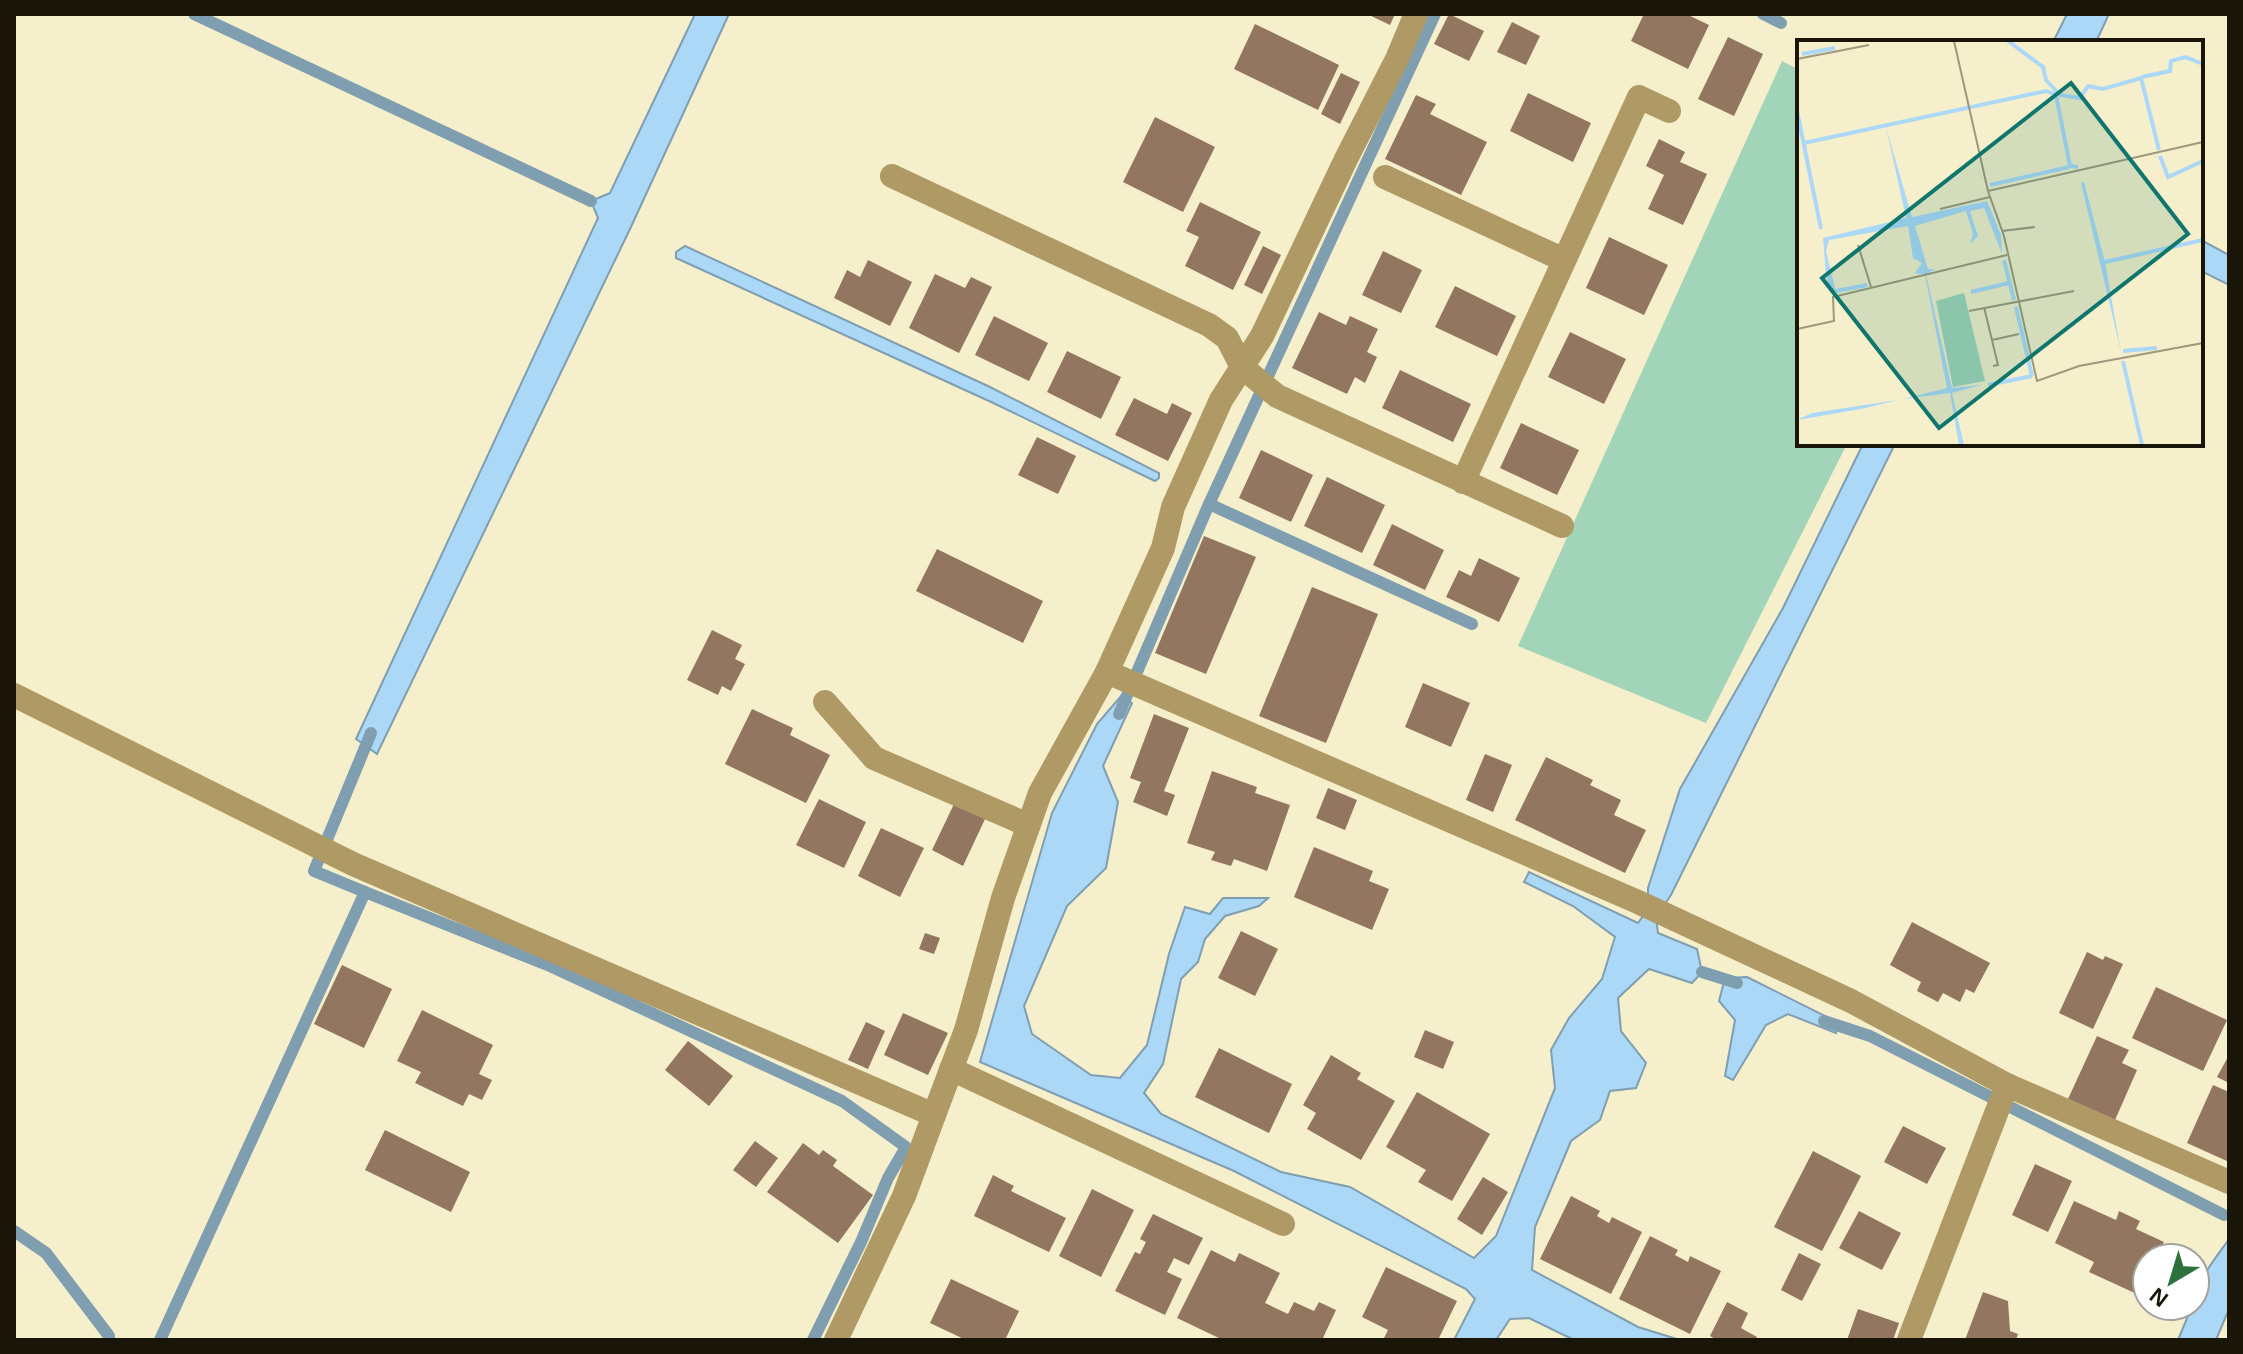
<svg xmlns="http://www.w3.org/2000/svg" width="2243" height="1354" font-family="Arial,sans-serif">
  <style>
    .green { fill: #a1d4b8 }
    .water { fill: #abd8f7; stroke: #7f9eb0; stroke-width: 2 }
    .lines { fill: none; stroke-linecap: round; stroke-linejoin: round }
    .stream { stroke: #7f9eb0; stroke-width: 12 }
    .building { fill: #92765f }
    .street { stroke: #af9965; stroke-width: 24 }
    .inset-river { fill: none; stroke: #abd8f7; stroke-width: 4 }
    .inset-road { fill: none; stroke: #9e987d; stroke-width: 2 }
    .view { fill: #0f766e; fill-opacity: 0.15; stroke: #0f766e; stroke-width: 4 }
    .inset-edge { fill: none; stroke: #191609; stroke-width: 4 }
  </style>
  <rect width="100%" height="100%" fill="#f6efcb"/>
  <path class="green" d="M1782,61L1799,70V444H1847L1706,723L1518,646Z"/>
  <g class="water">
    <path d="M695,14H729L630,229L377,754L356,739L598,218L591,201L610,193Z"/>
    <path d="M2067,14H2109L2096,42H2053Z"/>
    <path d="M2201,240L2229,255V285L2201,271Z"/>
    <path d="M685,246L990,387L1159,473V478L1155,481L989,401L676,258V252Z"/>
    <path d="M1863,444H1895L1671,895L1656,917L1658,933L1697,949L1702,972L1692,983L1649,969L1618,998L1621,1031L1646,1063L1636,1088L1610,1091L1600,1120L1571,1141L1535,1227L1532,1270L1638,1327L1680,1340H1574L1529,1318L1510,1319L1496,1340H1454L1475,1299L1466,1289L1234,1171L980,1062L1052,813L1097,724L1121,696L1132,703L1103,766L1118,802L1106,868L1067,906L1024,1006L1032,1034L1091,1075L1120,1078L1147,1045L1169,954L1185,907L1210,914L1223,898H1268L1259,906L1225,916L1205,939L1198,962L1181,979L1163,1064L1144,1093L1161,1114L1281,1172L1350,1187L1474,1258L1496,1236L1555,1088L1551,1050L1569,1018L1602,979L1615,937L1573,906L1524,882L1529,872L1638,923L1648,909V888L1680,789L1783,608Z"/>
    <path d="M1747,977L1837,1022L1836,1033L1788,1014L1766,1025L1733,1080L1725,1076L1735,1020L1719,1001L1725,978Z"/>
    <path d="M2229,1239V1309L2216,1340H2178L2192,1306H2195C2195,1281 2216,1258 2229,1239Z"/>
  </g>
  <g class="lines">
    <g class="stream">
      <path d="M194,14L591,201"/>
      <path d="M1763,14L1781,23"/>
      <path d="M1209,504L1472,624"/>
      <path d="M1119,714L1209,504L1435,14"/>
      <path d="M365,892L550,966L842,1101L906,1147L888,1178L861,1242L813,1340"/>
      <path d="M1702,972L1737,983"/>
      <path d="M1824,1021L1870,1036L2224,1215"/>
      <path d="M14,1231L46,1253L109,1336V1340"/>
      <path d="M160,1340L365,892L314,871L371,733"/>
    </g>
  </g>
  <g class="building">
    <path d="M1367,14H1395L1390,25Z"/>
    <path d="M1449,14L1484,31L1469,61L1434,44Z"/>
    <path d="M1644,14H1686L1709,25L1688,69L1631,41Z"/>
    <path d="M1512,22L1540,36L1526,65L1497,52Z"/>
    <path d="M1255,24L1339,65L1318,110L1234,69Z"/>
    <path d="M1728,37L1763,54L1734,116L1698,99Z"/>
    <path d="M1341,73L1360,82L1340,124L1321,114Z"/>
    <path d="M1528,93L1591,123L1573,162L1510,131Z"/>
    <path d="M1416,95L1436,104L1430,114L1487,142L1461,195L1385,159Z"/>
    <path d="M1155,117L1215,147L1183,212L1123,182Z"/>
    <path d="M1659,139L1685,152L1680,162L1707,174L1683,225L1648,209L1664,175L1646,166Z"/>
    <path d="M1200,202L1261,232L1233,290L1185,266L1199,237L1186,231Z"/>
    <path d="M1609,237L1668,265L1644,315L1586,288Z"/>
    <path d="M1263,246L1281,255L1262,294L1244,285Z"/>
    <path d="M1383,251L1422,270L1401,313L1362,295Z"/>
    <path d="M868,260L912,282L890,326L834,298L847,270L860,277Z"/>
    <path d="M935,274L965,288L971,277L992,287L959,353L909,328Z"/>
    <path d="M1455,286L1516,316L1497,356L1435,327Z"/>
    <path d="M1319,312L1346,325L1350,316L1378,329L1367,352L1377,357L1365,383L1355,377L1347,394L1292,368Z"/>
    <path d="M994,316L1048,343L1029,381L975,355Z"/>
    <path d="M1570,332L1626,359L1604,404L1548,377Z"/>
    <path d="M1067,351L1121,377L1101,419L1047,392Z"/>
    <path d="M1400,370L1471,404L1453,442L1382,408Z"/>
    <path d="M1134,398L1167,414L1172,403L1192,413L1168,461L1115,435Z"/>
    <path d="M1521,423L1579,450L1557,495L1500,468Z"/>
    <path d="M1037,437L1076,456L1058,494L1018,475Z"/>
    <path d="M1261,450L1313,475L1291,522L1239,498Z"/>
    <path d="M1327,477L1385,505L1362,553L1304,526Z"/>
    <path d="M1392,524L1444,550L1425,590L1373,565Z"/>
    <path d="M1204,536L1256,557L1206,674L1155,653Z"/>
    <path d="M937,549L1043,601L1023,643L916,591Z"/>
    <path d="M1479,558L1520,578L1499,622L1446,597L1459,570L1471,576Z"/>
    <path d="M1312,587L1378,614L1326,743L1259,716Z"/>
    <path d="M712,630L742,645L735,659L745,664L731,691L722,686L718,695L687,680Z"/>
    <path d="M1423,683L1470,703L1451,747L1405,727Z"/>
    <path d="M752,709L793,728L790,735L830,755L806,803L725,764Z"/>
    <path d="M1154,714L1189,728L1164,791L1175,795L1167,816L1133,802L1141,782L1130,778Z"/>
    <path d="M1485,754L1512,765L1493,812L1466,800Z"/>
    <path d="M1546,757L1593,780L1590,785L1621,800L1614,815L1646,830L1625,873L1515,820Z"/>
    <path d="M1212,771L1257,787L1255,793L1290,805L1267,871L1234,859L1231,866L1211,860L1215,852L1187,843Z"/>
    <path d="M1328,788L1357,800L1345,830L1316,818Z"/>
    <path d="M819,799L866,822L844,868L796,845Z"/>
    <path d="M954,804L985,819L963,866L932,850Z"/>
    <path d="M881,828L924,848L900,897L858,876Z"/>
    <path d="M1314,847L1373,871L1369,881L1389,889L1372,930L1294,897Z"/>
    <path d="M1912,922L1990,963L1974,993L1966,989L1960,1002L1943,993L1938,1002L1917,991L1921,982L1890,965Z"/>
    <path d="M1241,931L1278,949L1255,996L1218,978Z"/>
    <path d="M925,933L940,938L934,954L919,949Z"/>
    <path d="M2087,952L2103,960L2105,956L2123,964L2093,1029L2059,1013Z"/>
    <path d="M342,965L392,989L364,1048L314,1024Z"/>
    <path d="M2156,987L2227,1020L2203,1071L2132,1038Z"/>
    <path d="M422,1010L493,1045L479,1074L492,1080L482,1100L469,1094L463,1106L415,1083L421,1072L397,1061Z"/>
    <path d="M903,1013L948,1033L928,1075L884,1055Z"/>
    <path d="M866,1022L885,1031L868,1069L848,1060Z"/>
    <path d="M1425,1030L1454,1042L1443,1069L1414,1057Z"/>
    <path d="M2097,1036L2129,1050L2122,1063L2137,1070L2115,1120L2068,1099Z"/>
    <path d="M688,1041L733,1076L709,1106L665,1070Z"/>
    <path d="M1219,1048L1292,1084L1269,1133L1195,1097Z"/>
    <path d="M1331,1055L1361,1073L1357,1079L1395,1101L1361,1160L1307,1129L1316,1113L1303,1105Z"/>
    <path d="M2229,1055V1083L2217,1077Z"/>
    <path d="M2213,1085L2229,1092V1162L2187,1143Z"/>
    <path d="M1417,1092L1490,1134L1452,1201L1418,1182L1426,1170L1386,1147Z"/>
    <path d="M1903,1126L1946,1148L1927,1184L1884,1162Z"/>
    <path d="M385,1130L470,1172L451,1212L365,1170Z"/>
    <path d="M755,1141L778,1158L756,1187L733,1170Z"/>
    <path d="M803,1143L819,1155L823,1150L837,1160L833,1166L873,1195L838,1243L767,1192Z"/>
    <path d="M1813,1151L1861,1176L1822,1251L1774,1227Z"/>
    <path d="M2035,1164L2072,1181L2048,1232L2012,1215Z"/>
    <path d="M993,1175L1014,1186L1011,1191L1066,1218L1049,1252L974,1216Z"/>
    <path d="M1483,1177L1508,1192L1482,1235L1457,1219Z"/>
    <path d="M1092,1189L1134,1210L1101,1277L1059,1256Z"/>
    <path d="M1571,1196L1600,1211L1597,1216L1609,1223L1612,1217L1642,1232L1611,1294L1540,1259Z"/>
    <path d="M2074,1201L2116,1220L2119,1211L2140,1221L2136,1229L2164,1242L2156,1258H2147V1278L2139,1295L2089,1272L2094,1262L2055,1243Z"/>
    <path d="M1859,1211L1901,1233L1882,1270L1839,1248Z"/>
    <path d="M1153,1214L1203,1238L1189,1265L1174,1258L1167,1272L1182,1279L1165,1315L1115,1291L1135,1252L1140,1254L1146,1242L1140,1239Z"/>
    <path d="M1650,1236L1678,1250L1675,1255L1688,1262L1690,1256L1721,1271L1690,1334L1619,1299Z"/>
    <path d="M1211,1250L1235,1262L1239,1253L1280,1273L1265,1303L1288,1314L1294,1302L1314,1311L1319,1302L1336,1310L1322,1340H1223L1177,1318Z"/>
    <path d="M1799,1253L1821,1264L1802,1301L1781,1290Z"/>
    <path d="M1386,1267L1457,1301L1438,1340H1383L1388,1330L1362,1317Z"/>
    <path d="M951,1279L1019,1311L1005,1340H966L930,1323Z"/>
    <path d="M1983,1292L2008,1301L2010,1331L2018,1334L2016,1340H1965Z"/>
    <path d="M1727,1302L1748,1313L1741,1328L1757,1337L1755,1340H1717L1710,1336Z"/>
    <path d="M1858,1309L1899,1323L1893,1340H1847Z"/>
  </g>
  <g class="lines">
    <g class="street">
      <path d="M892,176L1209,325L1227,338L1242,367L1277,396L1562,526"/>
      <path d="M1385,177L1564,260"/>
      <path d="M1463,482L1639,97L1669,111"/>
      <path d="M1107,672L1638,902L1851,1001L2007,1085L2229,1182"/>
      <path d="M14,695L353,864L934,1115L966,1030L1003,898L1040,793L1107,672L1163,548L1173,507L1221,400L1262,336L1346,159L1397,59L1416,14"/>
      <path d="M825,702L874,758L1028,825"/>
      <path d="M951,1069L1283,1224"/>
      <path d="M836,1340L904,1196L934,1115"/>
      <path d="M1909,1340L2007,1085"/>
    </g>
  </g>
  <g transform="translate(1797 40)">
    <rect width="406" height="406" fill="#f6efcb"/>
    <path d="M167,253L188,341L156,347L139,261Z" fill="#a1d4b8"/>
    <path d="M89,87L115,177L190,161L204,195L205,214L187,168L173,171L181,196L173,204L176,194L169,171L118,186L131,229H138L129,235L155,348L184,345L155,353L167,405H162L153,353L106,359L150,348L128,235L118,233L125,223L116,218L111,186L32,200L29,211L39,252L33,251L29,235L26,198L109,178ZM287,142L308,222L324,312L284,143ZM324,321H328L347,405H343ZM101,360L64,369L0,380L15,373Z" fill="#abd8f7"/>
    <path class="inset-river" d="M211,1L246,27L249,40L263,55L283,58L291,46L306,49L344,38L362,110M5,14L38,8M345,37L373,31L374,21L388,17L406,24M0,71L24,189M7,103L249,51L259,55L273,126L281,127M363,116L371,137L406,121M193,145L272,127M207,220L217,260M308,222L406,200M39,251L70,245M174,252L212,243M219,267L235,336M326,311L360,308M191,345L235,336"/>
    <path class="inset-road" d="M157,1L191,151M0,19L72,5M406,102L191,151L207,196L240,341L282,326L406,303M143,169L193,157M205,191L238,187M61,205L74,247M187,267L201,325L196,326M172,271L277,251M0,289L37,281L36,257L210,215M195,300L222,294"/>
    <path class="view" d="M274,43L391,194L142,388L25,238Z"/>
    <rect width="406" height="406" class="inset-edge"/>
  </g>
  <rect width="2243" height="1354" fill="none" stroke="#191609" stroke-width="32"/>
  <g transform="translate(2171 1282) rotate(218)"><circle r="38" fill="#ffffff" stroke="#a3a29d" stroke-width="2"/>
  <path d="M0-6L14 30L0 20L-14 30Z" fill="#2d723d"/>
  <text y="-12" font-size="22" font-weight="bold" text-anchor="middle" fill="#191609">N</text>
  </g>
</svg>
